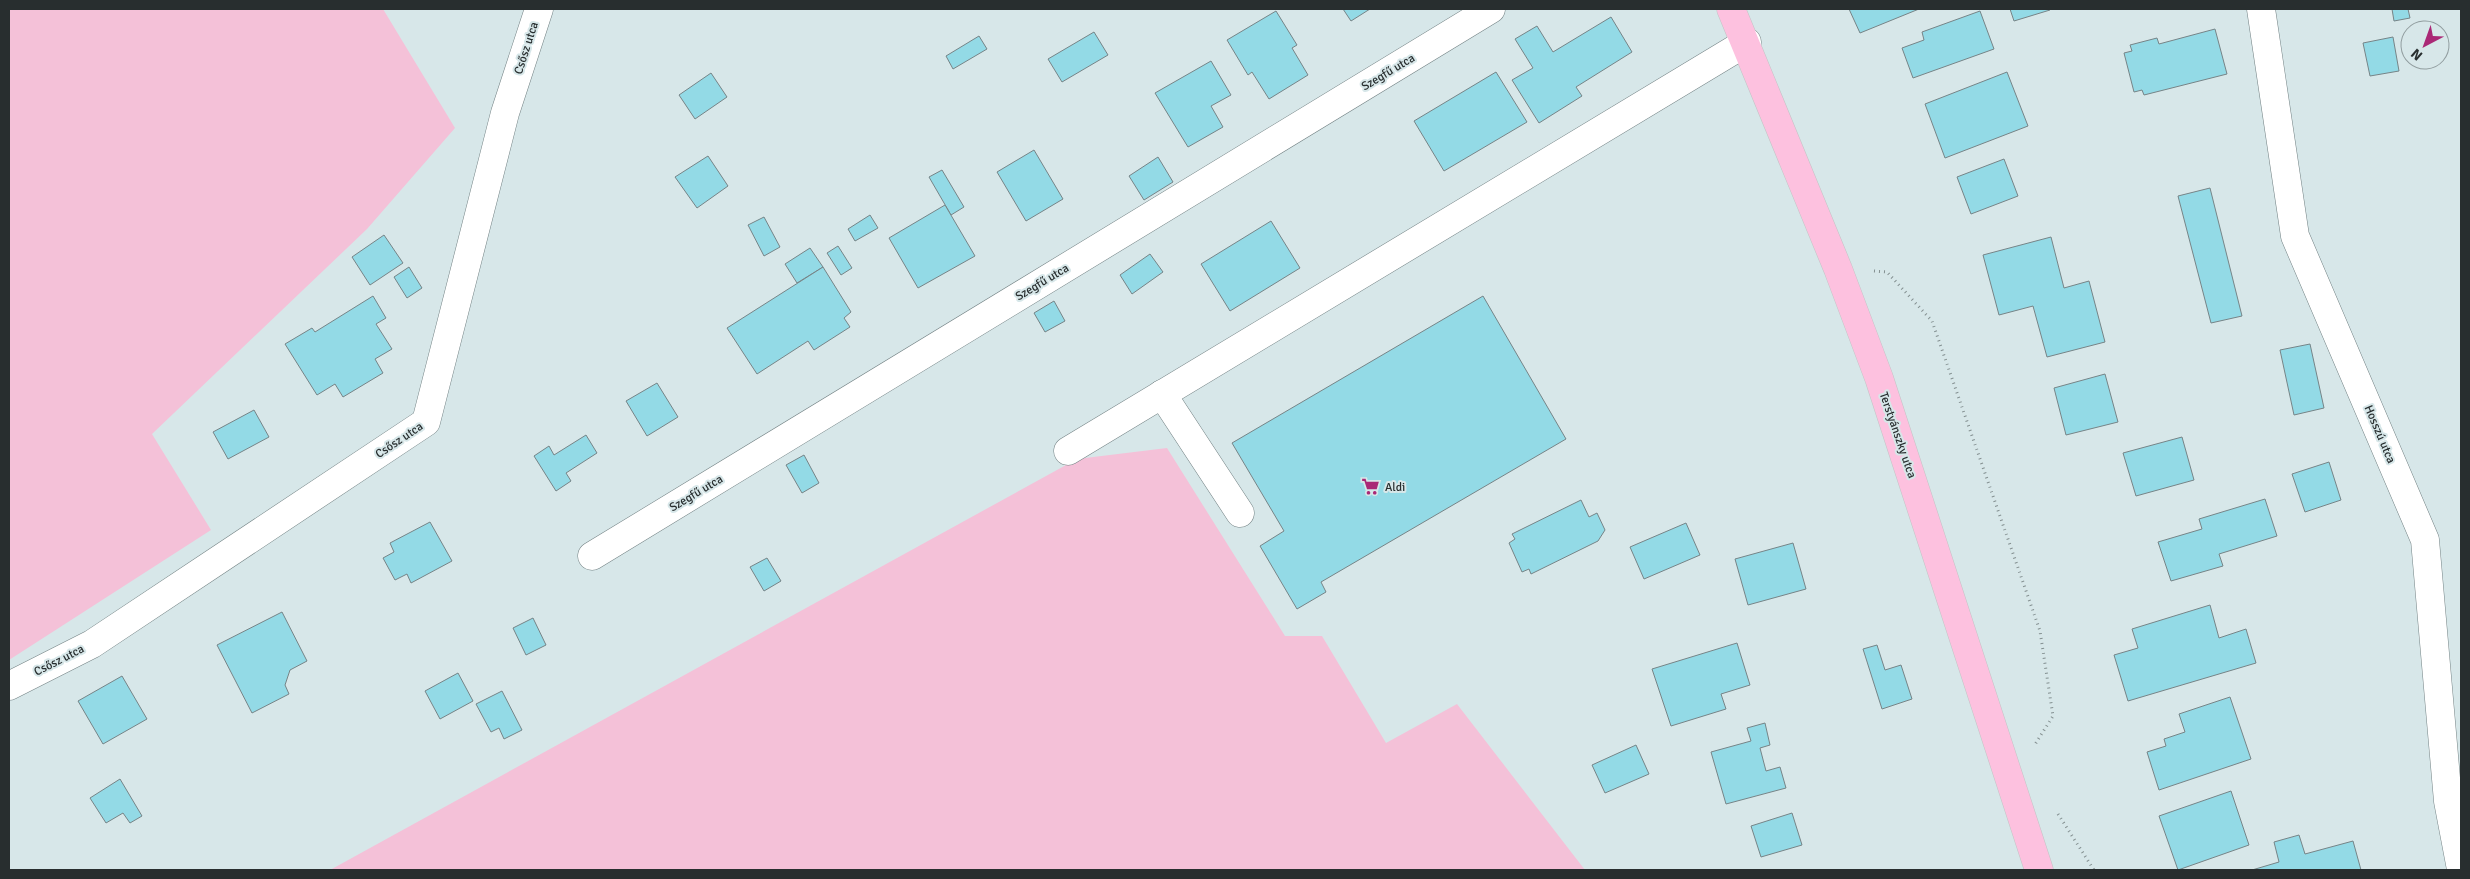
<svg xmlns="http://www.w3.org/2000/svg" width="2470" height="879" font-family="Signika,sans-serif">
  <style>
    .green { fill: #f4c1d8 }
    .building { fill: #93dae6; stroke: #768487 }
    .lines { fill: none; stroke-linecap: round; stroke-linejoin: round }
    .minor-casing { stroke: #738284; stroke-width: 29 }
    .major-casing { stroke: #c3c4c5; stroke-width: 29 }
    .path { stroke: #849091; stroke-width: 3; stroke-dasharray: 1 4; stroke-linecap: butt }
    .minor { stroke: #fff; stroke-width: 28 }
    .major { stroke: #fdc1df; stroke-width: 28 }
    .labels { text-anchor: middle; stroke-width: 4; stroke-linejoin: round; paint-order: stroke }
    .street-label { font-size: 12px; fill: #282e2f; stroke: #d7e7e9 }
    .poi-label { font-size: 12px; fill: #282e2f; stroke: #d7e7e9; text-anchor: start }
  </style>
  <rect width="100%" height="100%" fill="#d7e7e9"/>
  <g class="green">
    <path d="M9,9H383L455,128L367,229L152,434L211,530L9,660Z"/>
    <path d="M1167,448L1285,636H1322L1386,743L1457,704L1585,870H330L1077,459Z"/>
  </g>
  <g class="building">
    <path d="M1343,9H1370L1351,21Z"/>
    <path d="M1849,9H1919L1860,33Z"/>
    <path d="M2010,9H2050V10L2014,21Z"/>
    <path d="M2392,9H2408L2410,18L2394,21Z"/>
    <path d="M1276,11L1297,45L1292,48L1308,75L1269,99L1252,72L1248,75L1227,40Z"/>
    <path d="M1980,11L1994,49L1913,78L1902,48L1924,40L1922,32Z"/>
    <path d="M1611,17L1632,52L1576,87L1582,96L1539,123L1512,80L1533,68L1515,39L1537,26L1553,52Z"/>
    <path d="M2215,29L2227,74L2144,95L2142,90L2134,92L2124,53L2132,51L2130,45L2157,38L2159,44Z"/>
    <path d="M1094,32L1108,55L1062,82L1048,59Z"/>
    <path d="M979,36L987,49L953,69L946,56Z"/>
    <path d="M2393,37L2399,71L2370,76L2363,43Z"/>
    <path d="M1211,61L1231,95L1211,106L1223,127L1188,147L1155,93Z"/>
    <path d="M1496,72L1527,122L1444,171L1414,121Z"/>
    <path d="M2007,72L2028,126L1945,158L1925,104Z"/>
    <path d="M711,73L727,97L695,119L679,95Z"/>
    <path d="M1034,150L1063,199L1026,221L997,172Z"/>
    <path d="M708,156L728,186L697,208L675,177Z"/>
    <path d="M1158,157L1173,182L1144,200L1129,176Z"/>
    <path d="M2004,159L2018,196L1971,214L1957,177Z"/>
    <path d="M942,170L964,207L951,215L929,177Z"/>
    <path d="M2210,188L2242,316L2211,323L2178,196Z"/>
    <path d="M945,205L975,256L918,288L889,238Z"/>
    <path d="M870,215L878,228L855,241L848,229Z"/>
    <path d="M764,217L780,247L764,256L748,225Z"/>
    <path d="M1271,221L1300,268L1230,311L1201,264Z"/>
    <path d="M384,235L403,263L370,285L352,257Z"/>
    <path d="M2051,237L2064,288L2089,281L2105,342L2047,357L2033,306L1999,315L1983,255Z"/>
    <path d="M838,246L852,268L841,275L827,253Z"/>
    <path d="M810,248L823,267L797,283L785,264Z"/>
    <path d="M1150,254L1163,272L1132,294L1120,275Z"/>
    <path d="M409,267L422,288L407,298L394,277Z"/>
    <path d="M823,267L851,312L844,318L850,327L814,350L808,341L757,374L727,328Z"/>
    <path d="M373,296L386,318L376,324L392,349L375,359L383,373L343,397L335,384L317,395L285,344L312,328L315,332Z"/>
    <path d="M1483,296L1566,439L1321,582L1326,592L1297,609L1260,546L1284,531L1232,443Z"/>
    <path d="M1054,301L1065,321L1045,332L1034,313Z"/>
    <path d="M2310,344L2324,408L2294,415L2280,350Z"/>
    <path d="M2105,374L2118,422L2066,435L2054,388Z"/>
    <path d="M657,383L678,417L647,436L626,401Z"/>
    <path d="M254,410L269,437L228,459L213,432Z"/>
    <path d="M586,435L597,453L566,473L571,481L556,491L534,456L549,446L554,455Z"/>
    <path d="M2182,437L2194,480L2136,496L2123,453Z"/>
    <path d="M804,455L819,483L802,493L786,465Z"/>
    <path d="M2329,462L2341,500L2305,512L2292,474Z"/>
    <path d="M2265,499L2277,536L2219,554L2223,566L2171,581L2158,542L2202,529L2199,519Z"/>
    <path d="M1581,500L1589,517L1597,513L1605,530L1598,541L1531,574L1529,569L1522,572L1509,543L1515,539L1512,534Z"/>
    <path d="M430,522L452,561L411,583L407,574L395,580L383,558L394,552L390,543Z"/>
    <path d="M1686,523L1700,555L1644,579L1630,547Z"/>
    <path d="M1793,543L1806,589L1748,605L1735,559Z"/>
    <path d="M767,558L781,581L764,591L750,567Z"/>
    <path d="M2210,605L2219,638L2246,629L2256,663L2128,701L2114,655L2138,648L2132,629Z"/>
    <path d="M282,612L307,661L290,670L285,685L289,694L252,713L217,645Z"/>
    <path d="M533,618L546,645L526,655L513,628Z"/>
    <path d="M1737,643L1750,685L1721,694L1726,709L1671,726L1652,669Z"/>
    <path d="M1877,645L1885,670L1901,665L1912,699L1882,709L1863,649Z"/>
    <path d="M458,673L473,701L440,719L425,691Z"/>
    <path d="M122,676L147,719L103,744L78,701Z"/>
    <path d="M502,691L522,730L504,739L499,728L491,732L476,704Z"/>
    <path d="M2230,697L2251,759L2159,790L2147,752L2166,746L2164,739L2185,732L2179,714Z"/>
    <path d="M1765,723L1770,745L1760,748L1766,771L1780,767L1786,788L1726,804L1711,752L1751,741L1747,728Z"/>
    <path d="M1636,745L1649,774L1605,793L1592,765Z"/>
    <path d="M120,779L142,816L130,823L123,813L106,823L90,798Z"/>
    <path d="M2231,791L2249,845L2178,870L2159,816Z"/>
    <path d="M1792,813L1802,845L1761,857L1751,826Z"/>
    <path d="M2299,835L2305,854L2353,841L2361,870H2252L2279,862L2274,842Z"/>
  </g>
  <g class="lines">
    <defs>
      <g id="minor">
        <path d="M2261,9L2295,236L2425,540L2448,801L2461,869"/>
        <path d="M1162,394L1240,513"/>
        <path d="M1068,451L1747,42"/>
        <path d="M592,556L1491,9"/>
        <path d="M9,686L92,644L426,422L505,113L539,9"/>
      </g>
      <path id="major" d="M1731,9L1838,269L1879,378L2039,870"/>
    </defs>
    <use href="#minor" class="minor-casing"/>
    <use href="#major" class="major-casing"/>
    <g class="path">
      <path d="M1874,271L1887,272L1932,321L2040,631L2053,716L2034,746"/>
      <path d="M2058,814L2094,870"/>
    </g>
    <use href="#minor" class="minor"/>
    <use href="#major" class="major"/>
  </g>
  <defs>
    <symbol id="supermarket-bare" viewBox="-9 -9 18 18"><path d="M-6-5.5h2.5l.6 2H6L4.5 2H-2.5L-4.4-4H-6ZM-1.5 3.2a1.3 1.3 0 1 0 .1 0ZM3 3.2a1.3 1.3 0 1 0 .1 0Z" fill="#aa2876" stroke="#d7e7e9" stroke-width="2.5" paint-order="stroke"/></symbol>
  </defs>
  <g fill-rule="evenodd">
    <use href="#supermarket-bare" x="1358" y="474" width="25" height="25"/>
  </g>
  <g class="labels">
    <g class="street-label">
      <text transform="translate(526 48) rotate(-72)" y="4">Csősz utca</text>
      <text transform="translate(1388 72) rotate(-31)" y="4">Szegfű utca</text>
      <text transform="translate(1042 282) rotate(-31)" y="4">Szegfű utca</text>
      <text transform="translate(2380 434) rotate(67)" y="4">Hosszú utca</text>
      <text transform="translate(1898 435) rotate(71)" y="4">Terstyánszky utca</text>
      <text transform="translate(399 440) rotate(-34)" y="4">Csősz utca</text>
      <text transform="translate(696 493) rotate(-31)" y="4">Szegfű utca</text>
      <text transform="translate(59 660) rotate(-27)" y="4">Csősz utca</text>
    </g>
    <g class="poi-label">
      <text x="1385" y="491">Aldi</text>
    </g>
  </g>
  <rect width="2470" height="879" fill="none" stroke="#282e2f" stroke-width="20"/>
  <g transform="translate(2425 45) rotate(221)"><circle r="24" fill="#d7e7e9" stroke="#919d9f"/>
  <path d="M0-4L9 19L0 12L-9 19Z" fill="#aa2876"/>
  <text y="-8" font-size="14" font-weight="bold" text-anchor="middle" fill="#282e2f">N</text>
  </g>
</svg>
